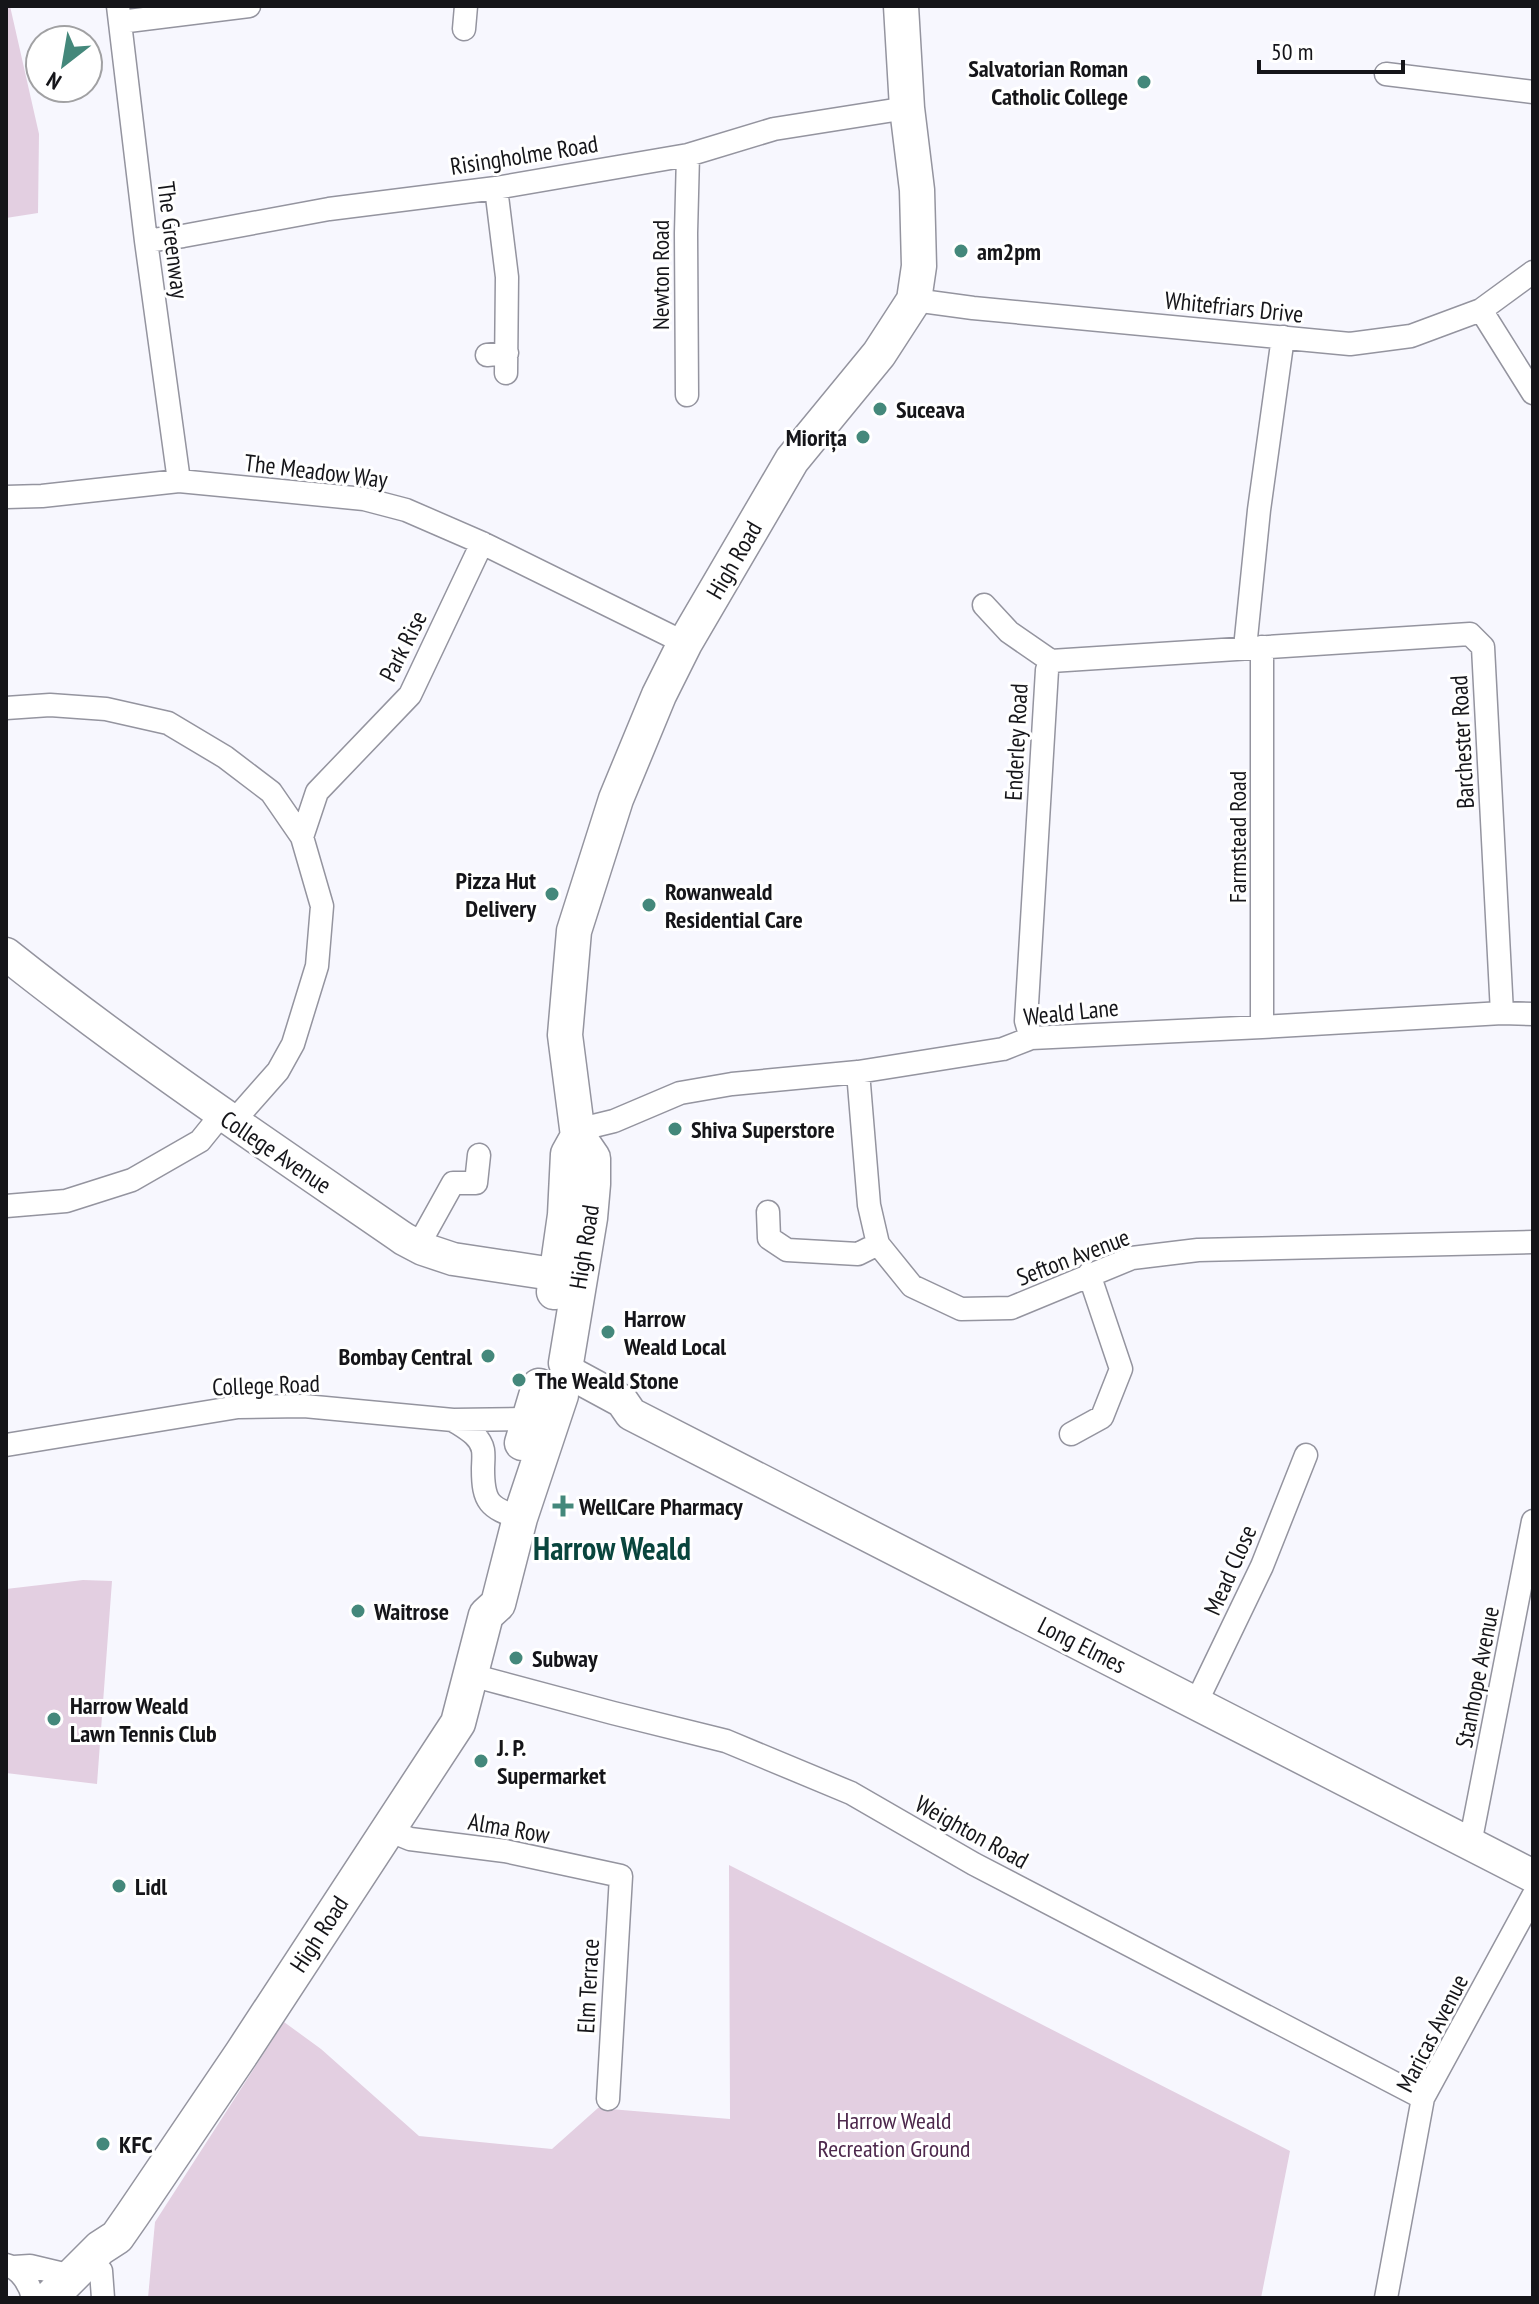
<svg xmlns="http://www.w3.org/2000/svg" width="1539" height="2304" viewBox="0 0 1539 2304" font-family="'PT Sans Narrow',sans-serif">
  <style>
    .green { fill: #e3cfe1 }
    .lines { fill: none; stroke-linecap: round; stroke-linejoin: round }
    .street-casing { stroke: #94949f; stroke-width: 25 }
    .secondary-casing { stroke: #94949f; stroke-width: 35 }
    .primary-casing { stroke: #94949f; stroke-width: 37 }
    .street { stroke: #fff; stroke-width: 22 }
    .secondary { stroke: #fff; stroke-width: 32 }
    .primary { stroke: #fff; stroke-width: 34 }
    .poi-dot { fill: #44887b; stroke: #fff; stroke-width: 3 }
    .labels { text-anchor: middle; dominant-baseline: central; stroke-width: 6; stroke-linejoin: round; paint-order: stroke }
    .poi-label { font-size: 24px; font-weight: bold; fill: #151519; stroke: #fff; text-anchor: start }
    .street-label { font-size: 24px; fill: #151519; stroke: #fff }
    .park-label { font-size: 24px; fill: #4d284c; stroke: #fff }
    .district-label { font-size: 32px; font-weight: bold; fill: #09453d; stroke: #fff }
  </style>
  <rect width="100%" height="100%" fill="#f7f7fe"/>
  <path class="green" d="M6 6H10L39 134 38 213 6 218Z
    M83 1580 112 1581 97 1784 6 1773V1589Z
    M729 1865 1290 2151 1261 2298H148L155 2222 284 2022 321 2049 419 2136 552 2149 598 2108 730 2119Z"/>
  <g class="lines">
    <defs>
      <path id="street" d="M118 6 146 241 179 481
        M120 22 249 6
        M464 29 466 6
        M1386 74 1533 92
        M496 188 507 277 506 373
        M146 241 183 236 329 209 496 188 688 155 774 129 907 108
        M914 300 973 308 1350 344 1411 336 1481 310 1533 272
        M1481 310 1533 393
        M487 355 507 353
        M687 395 686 233 688 155
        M6 497 42 496 179 481 364 499 406 510 482 543 685 643
        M984 605 1009 632 1051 661
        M1245 648 1259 510 1283 337
        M6 708 50 705 106 709 168 723 225 757 271 792 302 837 322 906 317 966 293 1044 278 1071 233 1122
        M302 837 317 792 410 695 482 543
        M1262 1027V647
        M1031 1038 1026 1021 1047 670 1051 661 1470 634 1483 647 1502 1013
        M858 1072 869 1205 878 1244 912 1286 961 1309 1011 1308 1132 1258 1198 1250 1533 1242
        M577 1130 614 1121 680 1093 732 1084 858 1072 1003 1049 1031 1038 1262 1027 1502 1013 1533 1014
        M6 1206 66 1201 132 1180 200 1141 221 1115
        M768 1212 769 1238 787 1250 858 1254 878 1244
        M418 1246 453 1183H476L479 1155
        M453 1420C465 1428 480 1435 483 1450 484 1456 483 1464 483 1469 483 1502 489 1508 520 1518
        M1071 1434 1102 1417 1121 1369 1089 1274
        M6 1445 238 1407 304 1406 453 1420 529 1419
        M471 1675 613 1713 726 1741 851 1793 974 1864 1423 2098
        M1196 1703 1262 1566 1306 1455
        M388 1830 410 1839 505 1851 621 1876 608 2099
        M1470 1844 1533 1521
        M6 2265C20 2268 30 2284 33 2298
        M14 2267 30 2266 72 2276
        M101 2271 103 2298
        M1386 2298 1423 2098 1533 1896"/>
      <path id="secondary" d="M6 954C134 1056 269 1146 404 1239L423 1249 453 1259 579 1278
        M574 1375 622 1401 631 1414 1533 1876"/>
      <path id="primary" d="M554 1292 565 1215 568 1154 578 1136
        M566 1363 590 1218 593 1184V1158L578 1136 565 1035 574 931 616 799 659 695 685 643 792 460 879 354 914 300 919 266 917 190 907 108 901 6
        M522 1443 539 1386
        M50 2298 100 2248 117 2237 133 2214 242 2053 458 1723 486 1615 498 1604 520 1518 561 1395"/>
    </defs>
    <use href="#street" class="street-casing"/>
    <use href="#secondary" class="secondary-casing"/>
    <use href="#primary" class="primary-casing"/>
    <use href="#street" class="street"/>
    <use href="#secondary" class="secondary"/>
    <use href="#primary" class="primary"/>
  </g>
  <g class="poi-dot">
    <circle cx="1144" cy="82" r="8"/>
    <circle cx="961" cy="251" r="8"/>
    <circle cx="880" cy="409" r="8"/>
    <circle cx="863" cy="437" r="8"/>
    <circle cx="552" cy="894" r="8"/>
    <circle cx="649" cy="905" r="8"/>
    <circle cx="675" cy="1129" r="8"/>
    <circle cx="608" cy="1332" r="8"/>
    <circle cx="488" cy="1356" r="8"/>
    <circle cx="519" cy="1380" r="8"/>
    <path d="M559 1494h8v8h8v8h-8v8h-8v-8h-8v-8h8z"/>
    <circle cx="358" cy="1611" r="8"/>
    <circle cx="516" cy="1658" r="8"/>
    <circle cx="54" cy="1719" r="8"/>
    <circle cx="481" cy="1761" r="8"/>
    <circle cx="119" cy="1886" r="8"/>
    <circle cx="103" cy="2144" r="8"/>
  </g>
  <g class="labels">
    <g class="poi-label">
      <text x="1128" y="68" text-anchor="end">Salvatorian Roman<tspan x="1128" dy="28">Catholic College</tspan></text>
      <text x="977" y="251">am2pm</text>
      <text x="896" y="409">Suceava</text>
      <text x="847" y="437" text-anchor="end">Miorița</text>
      <text x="536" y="880" text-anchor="end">Pizza Hut<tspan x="536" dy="28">Delivery</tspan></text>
      <text x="665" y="891">Rowanweald<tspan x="665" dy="28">Residential Care</tspan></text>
      <text x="691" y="1129">Shiva Superstore</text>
      <text x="624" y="1318">Harrow<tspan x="624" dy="28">Weald Local</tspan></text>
      <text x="472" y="1356" text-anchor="end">Bombay Central</text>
      <text x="535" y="1380">The Weald Stone</text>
      <text x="579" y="1506">WellCare Pharmacy</text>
      <text x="374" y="1611">Waitrose</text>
      <text x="532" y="1658">Subway</text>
      <text x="70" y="1705">Harrow Weald<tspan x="70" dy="28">Lawn Tennis Club</tspan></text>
      <text x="497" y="1747">J. P.<tspan x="497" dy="28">Supermarket</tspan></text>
      <text x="135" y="1886">Lidl</text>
      <text x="119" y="2144">KFC</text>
    </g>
    <g class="street-label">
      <text transform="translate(524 155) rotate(-9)">Risingholme Road</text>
      <text transform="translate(173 240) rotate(83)">The Greenway</text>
      <text transform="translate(660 275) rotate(-90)">Newton Road</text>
      <text transform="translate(1234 307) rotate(6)">Whitefriars Drive</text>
      <text transform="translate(316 471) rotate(7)">The Meadow Way</text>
      <text transform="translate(734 560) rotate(-60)">High Road</text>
      <text transform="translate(403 646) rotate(-63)">Park Rise</text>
      <text transform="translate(1016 742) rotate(-87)">Enderley Road</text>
      <text transform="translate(1462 742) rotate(-93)">Barchester Road</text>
      <text transform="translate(1237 837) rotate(-90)">Farmstead Road</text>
      <text transform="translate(1071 1012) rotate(-6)">Weald Lane</text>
      <text transform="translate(276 1152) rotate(34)">College Avenue</text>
      <text transform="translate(584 1247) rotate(-81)">High Road</text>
      <text transform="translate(1073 1257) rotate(-21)">Sefton Avenue</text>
      <text transform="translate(266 1385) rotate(-2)">College Road</text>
      <text transform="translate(1230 1570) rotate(-66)">Mead Close</text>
      <text transform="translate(1082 1645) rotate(27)">Long Elmes</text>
      <text transform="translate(1477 1677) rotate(-79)">Stanhope Avenue</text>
      <text transform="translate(509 1828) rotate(10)">Alma Row</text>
      <text transform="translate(972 1832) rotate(29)">Weighton Road</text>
      <text transform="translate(319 1934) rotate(-57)">High Road</text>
      <text transform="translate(588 1986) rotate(-87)">Elm Terrace</text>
      <text transform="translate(1432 2033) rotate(-63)">Maricas Avenue</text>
    </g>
    <g class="park-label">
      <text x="894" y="2120">Harrow Weald<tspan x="894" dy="28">Recreation Ground</tspan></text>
    </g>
    <g class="district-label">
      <text x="612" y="1548">Harrow Weald</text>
    </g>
  </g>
  <rect width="1539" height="2304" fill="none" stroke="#151519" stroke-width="16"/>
  <g transform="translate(64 64) rotate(211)"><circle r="38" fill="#ffffff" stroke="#a1a1a3" stroke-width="2"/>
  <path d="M0-6L14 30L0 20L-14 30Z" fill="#44887b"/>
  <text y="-12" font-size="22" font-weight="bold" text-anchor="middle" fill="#151519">N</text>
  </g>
  <path d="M1259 60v12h144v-12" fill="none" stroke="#151519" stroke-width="4"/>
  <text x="1271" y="60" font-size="24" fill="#151519" stroke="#ffffff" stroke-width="6" paint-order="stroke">50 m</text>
</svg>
